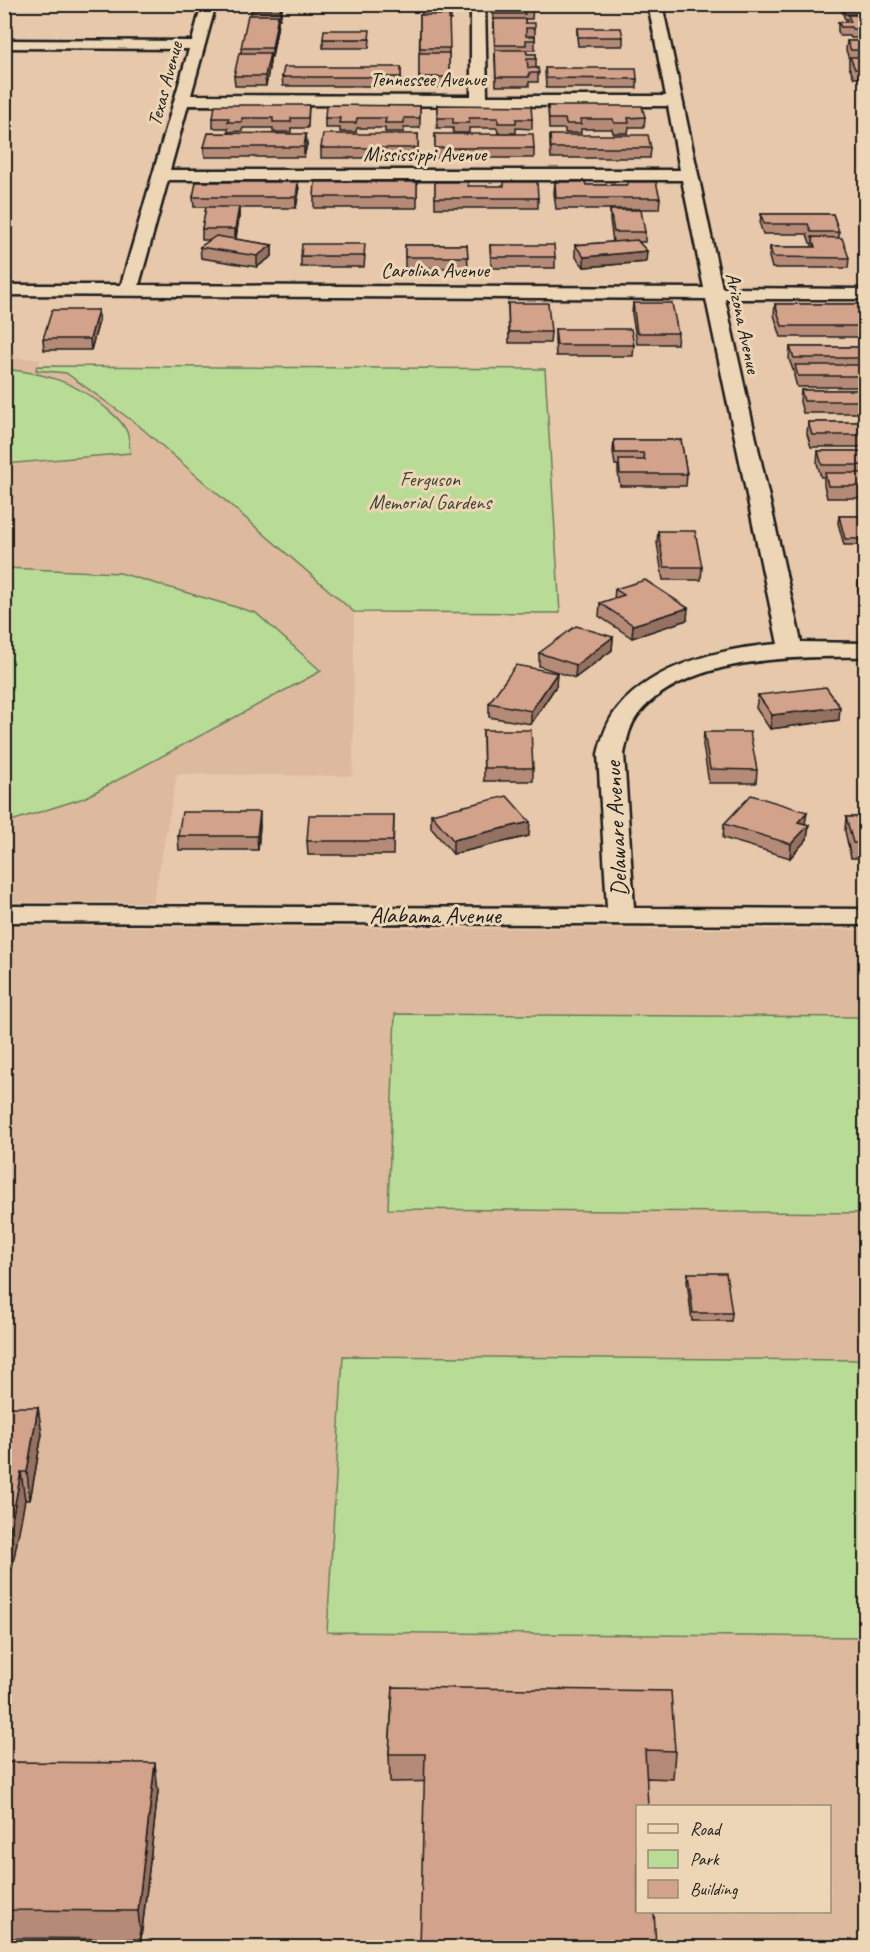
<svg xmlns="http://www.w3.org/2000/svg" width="870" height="1952" viewBox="0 0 870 1952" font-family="Caveat,sans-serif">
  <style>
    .built { fill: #ddba9d; fill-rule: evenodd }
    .green { fill: #b8db96; stroke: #6a7c59; stroke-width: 1.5 }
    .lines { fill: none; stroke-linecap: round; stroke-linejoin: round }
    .street-casing { stroke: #1c1c1c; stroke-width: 5 }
    .street { fill: #ecd6b5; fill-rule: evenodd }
    .wall { fill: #b58b77; stroke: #1c1c1c; stroke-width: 1.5 }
    .shaded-wall { fill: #947161; stroke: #1c1c1c; stroke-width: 1.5 }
    .building { fill: #d3a28a; stroke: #1c1c1c; stroke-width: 1.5 }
    .labels { text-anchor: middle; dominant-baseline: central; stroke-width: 6; stroke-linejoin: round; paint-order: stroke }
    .far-street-label { font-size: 20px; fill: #1c1c1c; stroke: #ecd6b5 }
    .far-park-label { font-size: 20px; fill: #3b4234; stroke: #ecd6b5 }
    .street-label { font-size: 24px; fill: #1c1c1c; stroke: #ecd6b5 }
  </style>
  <rect width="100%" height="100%" fill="#e7c8aa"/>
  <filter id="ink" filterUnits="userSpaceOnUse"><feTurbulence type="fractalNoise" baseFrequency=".0167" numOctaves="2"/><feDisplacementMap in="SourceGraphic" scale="12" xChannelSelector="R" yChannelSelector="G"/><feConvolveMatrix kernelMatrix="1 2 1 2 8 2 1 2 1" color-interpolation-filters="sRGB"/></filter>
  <g filter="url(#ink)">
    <path class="built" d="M5 358 40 359 36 370 66 373 138 425 354 612 353 776 177 774 153 902H5Z
      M4 926 865 930V1947H5ZM638 1806H830V1912H638Z"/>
    <path class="green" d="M37 366 545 369 560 613 354 612 138 425 66 373 36 370Z
      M5 369C44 373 77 382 107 409 114 415 122 421 126 430 130 436 129 445 130 453L5 464Z
      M5 568 120 573 256 613 321 671 84 798 5 823Z
      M395 1014 865 1017V1213L388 1209Z
      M343 1356 865 1360V1637L327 1632Z"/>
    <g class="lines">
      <defs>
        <path id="street" d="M202 4H216L191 95 471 96V4H485L487 96H666L648 4H662L722 288 866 289V299H725L801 642 866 643V657C798 656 683 656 637 716 629 727 627 740 624 754L634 908 866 909V925L4 922V906L607 908 598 754C602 737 607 721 618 708 654 664 724 648 778 644L706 299 4 295V285H121L189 49 4 48V40L192 41ZM188 105 668 106 680 170H170ZM168 180H682L704 288 139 285Z"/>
      </defs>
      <use href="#street" class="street-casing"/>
      <use href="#street" class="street"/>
    </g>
    <path class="wall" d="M252 4H283L280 19H278V24L272 57H270V62L266 86H235L234 76 251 15Z
      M297 4H407V7H298Z
      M422 4H451V20H449V87H419L420 15H422Z
      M493 4H533L532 19H525V23L535 28V50H526L527 54H536V68H538V82H529V86H496Z
      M539 4H624V7L540 8Z
      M839 4H864L866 7V81L864 78H854L849 67V59L846 50 847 41H857L858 38H851L850 36H840L838 31V22H847V19H845Z
      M577 28 623 37V46H578L577 37Z
      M323 39H370L369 48H323Z
      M401 67V86H283L282 77Z
      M545 68 637 79V88H546Z
      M309 105 308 128H291V132H273V128H243L242 131 228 132V128H213V118Z
      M437 105 532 119V129L516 128V133H498L497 128H469V133H453V128H437Z
      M420 106V128H404V132H385V128H357L356 132H340V128H325V118Z
      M548 106 645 117 644 127H629L628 133H613L612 129H581V133H565V129H549Z
      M418 134V158H321V148Z
      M435 134 534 148V158H435Z
      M550 135 651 148 650 158H551L550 145Z
      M307 144 304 157H205L204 147Z
      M298 182 299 192 296 208H239V218L236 239 272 245V256L257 267 201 258 200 247 211 240H202V229L206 207H194L193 197Z
      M417 182V208H314V197Z
      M435 182 468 186 538 198V208H435Z
      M555 182 586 185H627V182L660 198 659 209H556L554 193Z
      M610 210 645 232V242H639L646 262 584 267 575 256V245L613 242 610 220Z
      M761 214H833L839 232V238L849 258 848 268H772L769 257 770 247H812V243H810L807 234H763L760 225Z
      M405 245H467L468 268H405Z
      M490 245 555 257V268H491Z
      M365 255 364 267H301V256Z
      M508 303 551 332 550 343H509Z
      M633 303 678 333 677 344H637L632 314Z
      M775 304H866V337H781L774 315Z
      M98 310 99 321 91 350H44L43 339Z
      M555 329 634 345 633 356H556L555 340Z
      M790 347H866V387H797L794 376V370H793L789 359Z
      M801 390H866V413H803L800 402Z
      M808 422H866V447H811L807 434Z
      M614 440H681L687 474 686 486H620L618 472V465H615L613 452Z
      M818 451H866V498H827L824 485V477H821L817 463Z
      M839 516H866V545H844L838 523Z
      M658 531 702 567 701 580H663L657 543Z
      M866 575V594L858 591 859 578Z
      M615 589 687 620 632 638 599 616 600 603 614 599Z
      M613 637 612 650 575 678 539 666V653Z
      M556 686 531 724 489 717V703Z
      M758 695 839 720 770 729 756 708Z
      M483 730 533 768V781H484Z
      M704 732 757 770 756 783H709L703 745Z
      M431 814 529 836 453 854 431 828Z
      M394 815 393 855H308L307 841Z
      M846 817H866V858H851L845 831Z
      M724 824H806L807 839 790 858 723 838Z
      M260 825 258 850H179L178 836Z
      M688 1273 732 1313 731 1321H692L687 1281Z
      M4 1407 42 1434 30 1500H25Z
      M393 1687 675 1751 673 1779 647 1778 390 1782 389 1754Z
      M4 1762 158 1791 141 1939 4 1938Z"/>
    <path class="shaded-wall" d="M281 4H283L280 19V10Z
      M278 15V24L272 57V48Z
      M270 53V62L266 86 265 76Z
      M306 134 307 144 304 157V147Z
      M298 182 299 192 296 208V197Z
      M239 207V218L235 240V229Z
      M272 245V256L257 267V256Z
      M647 251 646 262 584 267V257Z
      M98 310 99 321 91 350 90 339Z
      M688 608 687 620 632 638 633 625Z
      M613 637 612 650 575 678 576 665Z
      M557 673 556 686 531 724V711Z
      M840 707 839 720 770 729 772 715Z
      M260 812V825L258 850 257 836Z
      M807 812 805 825 798 822Z
      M530 822 529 836 453 854V840Z
      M809 825 807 839 790 858 791 844Z
      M38 1407 42 1434 30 1500 27 1472Z
      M21 1472 25 1500 4 1611V1561Z
      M155 1763 158 1791 141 1939 138 1911Z"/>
    <path class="building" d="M252 4H281L280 10H251Z
      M422 4H451V11H422Z
      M494 4 532 5V10H524L525 14H494Z
      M841 4H864L866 7V14H845Z
      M248 15H278L272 48H241Z
      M420 15H449L450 48H420Z
      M848 15H866V29H852L851 27H841L838 22H851Z
      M494 19H525V23H535V28H526V36H535V40H526V45H495Z
      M577 28H621L623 37H578Z
      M324 30H370L369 39H323Z
      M858 36H866V50H851L847 41H860Z
      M495 50H526L527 54H536V59H527L528 68H538L539 73H529V77H496Z
      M239 53H270L265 76H234Z
      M419 53H449V77H419Z
      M850 57H866V70L865 69H855Z
      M284 67H401V77H282Z
      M545 68H636L637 79 546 78Z
      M215 105H309L308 118H291V122H273V118H242V122H228L229 118H213Z
      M326 105 420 106V118H404V123H385L386 118H357L356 123H339L340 118H325Z
      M437 105 531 106 532 119H516V123H498V118H469V123H453V118H437Z
      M548 106H642L645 117 628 118 629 123H614L613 119H580L581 124H566L565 119H549Z
      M208 133 306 134 304 147H204Z
      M323 134H418V148H321Z
      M435 134H533L534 148H435Z
      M550 135H648L651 148H551Z
      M196 182H298L296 197H193Z
      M315 182H417V197H314Z
      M435 182H468V186H504V182H537L538 198H435Z
      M555 182H585L586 185H628L627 182H656L660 198H556Z
      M206 207H239L235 229H202Z
      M610 210H641L645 232H614Z
      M761 214H833L839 232H811L808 224H764Z
      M216 236 272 245 257 256 200 247Z
      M812 237 842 238 849 258 773 257 770 247H815Z
      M637 240 647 251 584 257 575 245Z
      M302 244H365L364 256H301Z
      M405 245H467L468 257H405Z
      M490 245H554L555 257H491Z
      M508 303H548L551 332H509Z
      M633 303H672L678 333H637Z
      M775 304H866V326H782Z
      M52 310H98L90 339H43Z
      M555 329H631L634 345H557Z
      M790 347H866V358H794Z
      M795 365H866V376H798Z
      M801 390H866V401H804Z
      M808 422H866V435H812Z
      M614 440H681L687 474H620L619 460H645L643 453H615Z
      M818 451H866V465H822Z
      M825 473H866V486H828Z
      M839 516H866V539H845Z
      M658 531H695L702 567H664Z
      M866 575V581L859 578Z
      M645 580 688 608 633 625 600 603 624 595 615 589Z
      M576 626 613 637 576 665 539 653Z
      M516 665 557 673 531 711 489 703Z
      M826 687 840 707 772 715 758 695Z
      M483 730H531L533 768H484Z
      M704 732H750L757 770 710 769Z
      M751 795 807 812 798 822 809 825 791 844 724 824Z
      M507 796 530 822 453 840 431 814Z
      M182 812H260L257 836H178Z
      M309 815H394L393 841H307Z
      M846 817H866V843H853Z
      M688 1273H726L732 1313H693Z
      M4 1407H38L27 1472H21L4 1561Z
      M393 1687 671 1691 675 1751 645 1750 648 1806H638V1911H654L656 1947H420L425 1754H389Z
      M4 1762 155 1763 138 1911 4 1910Z"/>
  </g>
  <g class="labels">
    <g class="far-street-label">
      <text x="428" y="79">Tennessee Avenue</text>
      <text transform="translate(165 84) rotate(-75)">Texas Avenue</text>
      <text x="425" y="154">Mississippi Avenue</text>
      <text x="435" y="270">Carolina Avenue</text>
      <text transform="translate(743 323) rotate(78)">Arizona Avenue</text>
    </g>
    <g class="far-park-label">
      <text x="430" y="479">Ferguson<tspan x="430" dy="23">Memorial Gardens</tspan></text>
    </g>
    <g class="street-label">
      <text transform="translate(616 829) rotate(-93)">Delaware Avenue</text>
      <text x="435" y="915">Alabama Avenue</text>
    </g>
  </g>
  <rect width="870" height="1952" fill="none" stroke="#ecd6b5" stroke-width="24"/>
  <rect x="12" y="12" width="846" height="1928" fill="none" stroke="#1c1c1c" stroke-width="2" filter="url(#ink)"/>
  <rect x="636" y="1805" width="195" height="108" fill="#ecd6b5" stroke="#998c78" stroke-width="1.5"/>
  <rect x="648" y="1824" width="30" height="9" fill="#ecd6b5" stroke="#998c78" stroke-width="1.5"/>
  <text x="690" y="1835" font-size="18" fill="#1c1c1c">Road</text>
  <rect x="648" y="1850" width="30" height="18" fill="#b8db96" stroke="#998c78" stroke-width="1.5"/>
  <text x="690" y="1865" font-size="18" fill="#1c1c1c">Park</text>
  <rect x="648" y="1880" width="30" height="18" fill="#d3a28a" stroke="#998c78" stroke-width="1.5"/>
  <text x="690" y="1895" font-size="18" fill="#1c1c1c">Building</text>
</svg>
